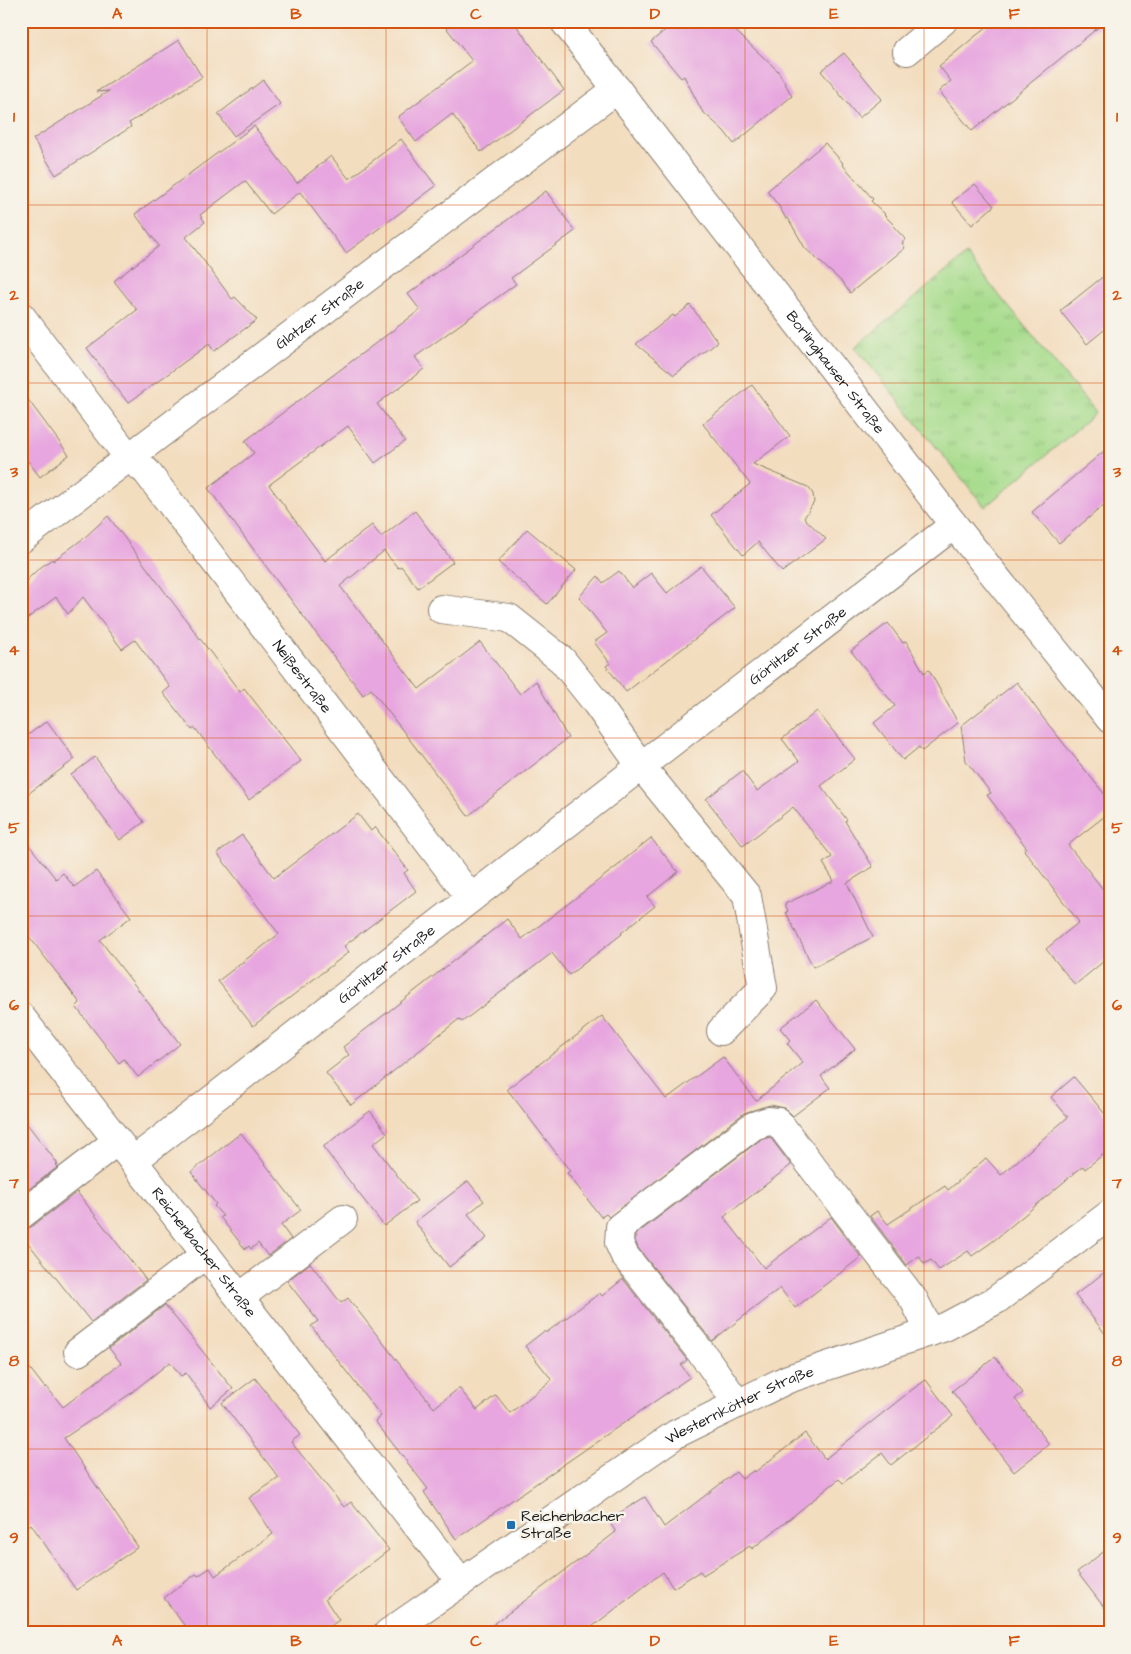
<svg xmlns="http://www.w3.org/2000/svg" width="1131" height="1654" viewBox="0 0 1131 1654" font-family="'Architects Daughter',sans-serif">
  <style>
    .grass { fill: url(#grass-tufts); stroke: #627c54 }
    .building { fill: #e7a6df }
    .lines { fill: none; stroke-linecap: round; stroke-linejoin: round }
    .minor-casing { stroke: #887c6e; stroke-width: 30 }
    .minor { stroke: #fff; stroke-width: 28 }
    .grid { fill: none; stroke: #d4530e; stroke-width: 1; stroke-opacity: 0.55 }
    .poi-dot { fill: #1f6fb2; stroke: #f7f3e8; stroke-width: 2 }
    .labels { text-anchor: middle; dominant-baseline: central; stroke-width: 5; stroke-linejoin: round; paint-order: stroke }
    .street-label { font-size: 15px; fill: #1c1c1c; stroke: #f7f3e8 }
    .poi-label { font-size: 15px; fill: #1c1c1c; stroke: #f7f3e8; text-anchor: start }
    .neatline { fill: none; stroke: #d4530e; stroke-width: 2 }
    .grid-label { font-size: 16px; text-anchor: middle; font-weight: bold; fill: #d4530e }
  </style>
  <defs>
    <pattern id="grass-tufts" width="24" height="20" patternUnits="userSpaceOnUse" patternTransform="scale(1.25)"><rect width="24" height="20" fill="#a7dc8d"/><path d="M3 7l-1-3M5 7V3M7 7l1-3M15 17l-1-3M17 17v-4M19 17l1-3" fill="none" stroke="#8fbc79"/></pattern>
  </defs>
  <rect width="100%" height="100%" fill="#f7f3e8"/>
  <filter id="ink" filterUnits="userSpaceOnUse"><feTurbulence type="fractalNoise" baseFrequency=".02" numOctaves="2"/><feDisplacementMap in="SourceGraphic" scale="10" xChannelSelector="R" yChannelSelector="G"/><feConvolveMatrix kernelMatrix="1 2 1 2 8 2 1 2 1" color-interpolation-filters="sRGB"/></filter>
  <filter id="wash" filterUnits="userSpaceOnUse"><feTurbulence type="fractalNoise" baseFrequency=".0096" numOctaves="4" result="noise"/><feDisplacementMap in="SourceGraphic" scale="20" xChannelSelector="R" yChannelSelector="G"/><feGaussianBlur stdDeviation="1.12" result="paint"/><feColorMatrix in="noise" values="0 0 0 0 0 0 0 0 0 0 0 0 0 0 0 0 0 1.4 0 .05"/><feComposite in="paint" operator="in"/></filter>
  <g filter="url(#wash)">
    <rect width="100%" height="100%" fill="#f3ddbf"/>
    <path class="grass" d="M966 255 1096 413 985 507 855 347Z"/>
    <g id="blocks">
      <path class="building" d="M441 21H513L564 90 481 152 452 114 416 142 398 117 472 61Z
        M676 21H725L778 71 792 96 734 144 724 131 702 111 684 76 681 78 651 42Z
        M994 21H1106L972 131 939 91 951 81 939 66Z
        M179 40 202 77 129 123 131 127 56 175 33 139 109 91 96 92Z
        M844 53 882 99 859 118 821 71Z
        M263 80 280 104 234 136 218 114Z
        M254 126 297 183 331 156 349 179 401 139 436 186 346 253 300 192 271 214 245 181 200 215 205 222 186 237 232 299 235 297 257 320 214 351 209 344 128 403 87 348 137 310 114 281 159 246 135 214Z
        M825 143 843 163 842 164 873 199 871 201 885 214 884 215 894 225 893 226 906 240 902 243 905 248 850 293 843 283 805 248 788 218 786 219 779 206 767 191Z
        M975 184 994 206 972 225 952 202Z
        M546 191 575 231 511 278 516 284 415 357 424 369 377 404 405 441 375 463 348 426 269 485 325 561 372 525 381 537 415 511 453 562 418 588 401 566 398 568 384 551 340 586 419 689 480 642 520 694 536 681 568 738 468 816 371 689 363 695 294 604 208 488 254 453 245 441 420 310 408 294Z
        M1110 271V325L1087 344 1060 311Z
        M690 305 718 342 674 375 636 344 673 315 675 317Z
        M752 385 790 436 753 464 808 487 813 494 814 502 804 518 826 539 782 572 758 542 743 555 711 515 750 484 703 424Z
        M21 390 69 455 40 477 21 452Z
        M1110 446V500L1059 543 1032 512Z
        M108 516 240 692 244 688 301 761 249 800 195 728 192 730 163 693 170 687 135 640 122 649 83 597 68 614 56 597 21 623V586L37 570 52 559 53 561 84 538Z
        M527 529 576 570 547 604 498 562Z
        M701 566 735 608 626 692 606 666 610 663 594 642 607 633 579 597 598 576 603 583 619 571 632 588 651 573 667 593Z
        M888 623 903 643 906 641 924 673 929 670 958 723 922 751 919 747 903 760 874 723 895 706 851 651Z
        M1017 682 1044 719 1110 801V812L1068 845 1110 898V956L1075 985 1046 949 1079 922 1024 850 1026 847 987 795 991 793 966 761 961 726Z
        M817 711 855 759 821 786 847 820 845 821 873 867 847 883 873 937 813 967 786 912 788 911 785 904 834 881 823 863 832 857 793 807 743 846 706 799 742 771 757 791 799 761 782 739Z
        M47 721 75 759 21 799V740Z
        M95 757 144 822 120 840 71 775Z
        M358 814 371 831 375 827 408 870 404 873 416 891 344 946 349 952 253 1026 218 981 279 934 217 853 242 835 274 878Z
        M21 835 56 879 63 873 74 887 96 871 131 917 100 940 180 1044 138 1077 124 1059 119 1063 76 1007 80 1003 21 926Z
        M651 838 678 872 647 897 655 906 621 933 622 934 569 975 552 953 462 1022 459 1019 351 1105 326 1073 349 1055 343 1047 507 919 522 939 620 864V863Z
        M816 1000 855 1049 821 1076 830 1088 793 1116 785 1108 770 1105 744 1113 609 1217 606 1214 601 1217 567 1173 570 1171 507 1089 602 1016 666 1099 723 1057 756 1101 803 1063 787 1043 790 1040 780 1028Z
        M1074 1077 1110 1120V1149L1085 1169 1083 1166 992 1242 972 1256 968 1251 939 1270 931 1260 924 1264 919 1256 907 1265 870 1216 877 1211 888 1224 945 1186 948 1190 986 1158 1001 1175 1068 1117 1051 1097Z
        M370 1111 387 1133 373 1144 417 1201 384 1226 323 1147Z
        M21 1116 58 1164 56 1165 58 1167 21 1195Z
        M241 1133 301 1210 281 1225 291 1239 268 1256 258 1243 251 1249 249 1246 245 1249 220 1217 223 1216 214 1206 216 1204 191 1172Z
        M770 1137 791 1165 724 1217 764 1268 831 1217 861 1257 795 1308 780 1288 712 1341 638 1248 635 1240V1235L760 1140Z
        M468 1181 484 1201 468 1214 487 1238 449 1267 415 1222Z
        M77 1192 146 1280 91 1322 21 1234V1230L31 1227Z
        M310 1263 341 1303 348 1298 434 1408 459 1388 477 1410 496 1395 510 1413 552 1380 525 1346 543 1332H547L600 1293 602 1296 623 1279 687 1360 681 1365 690 1377 456 1539 424 1492 428 1489 375 1421 381 1416 311 1326 318 1321 287 1281Z
        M1110 1268V1340L1075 1295Z
        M165 1305 233 1389 210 1407 186 1373 181 1376 170 1362 127 1396 64 1438 138 1547 76 1590 31 1524 21 1530V1357L45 1388 46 1386 63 1407 121 1363 109 1348Z
        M995 1357 1023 1393 1015 1399 1049 1444 1014 1472 952 1391Z
        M255 1378 300 1435 291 1442 344 1507 351 1502 389 1550 325 1599 339 1620 321 1633H190L164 1598 196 1574 198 1576 210 1568 215 1576 273 1534 249 1498 279 1478 222 1403Z
        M926 1380 953 1416 891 1465 882 1453 843 1483 839 1479 752 1549 750 1546 703 1575 700 1571 673 1588 663 1572 584 1633H482L616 1532 608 1520 645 1497 664 1527 736 1472 742 1479 754 1470 755 1472 805 1433 825 1459 913 1389Z
        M1110 1547V1615L1077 1572Z"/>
    </g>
  </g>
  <g filter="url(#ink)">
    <use href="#blocks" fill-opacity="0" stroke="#887c6e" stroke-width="1"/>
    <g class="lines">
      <defs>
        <g id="minor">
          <path id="s1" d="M564 21 954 525 1110 719"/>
          <path d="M907 51 943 21"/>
          <path id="s2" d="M21 316 129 458 146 471 471 898"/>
          <path id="s3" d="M21 539 617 89"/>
          <path d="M441 609 509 618 562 660 594 700 641 766 747 896 763 988 721 1031"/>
          <path id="s4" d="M21 1017 461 1582"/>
          <path id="s5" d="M133 1161 641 766 954 525"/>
          <path d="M21 1215 117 1141"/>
          <path d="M240 1297 343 1219"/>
          <path d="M78 1352 206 1254"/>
          <path d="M737 1403 707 1360 625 1256 619 1243 620 1227 753 1126 768 1121 778 1122 914 1300 930 1332"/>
          <path id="s6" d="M388 1633 676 1434 788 1379 945 1327 996 1300 1110 1214"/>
        </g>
      </defs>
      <use href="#minor" class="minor-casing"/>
      <use href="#minor" class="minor"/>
    </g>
  </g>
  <path class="grid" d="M207 21V1633M386 21V1633M565 21V1633M745 21V1633M924 21V1633M21 205H1110M21 383H1110M21 560H1110M21 738H1110M21 916H1110M21 1094H1110M21 1271H1110M21 1449H1110"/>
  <rect class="poi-dot" x="506" y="1520" width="10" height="10" rx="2.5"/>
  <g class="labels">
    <g class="street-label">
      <text stroke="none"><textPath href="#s3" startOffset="374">Glatzer Straße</textPath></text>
      <text stroke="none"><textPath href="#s1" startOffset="444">Borlinghauser Straße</textPath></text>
      <text stroke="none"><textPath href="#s5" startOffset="841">Görlitzer Straße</textPath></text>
      <text stroke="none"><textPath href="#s2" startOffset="458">Neißestraße</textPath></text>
      <text stroke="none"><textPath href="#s5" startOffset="321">Görlitzer Straße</textPath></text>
      <text stroke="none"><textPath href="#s4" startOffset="298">Reichenbacher Straße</textPath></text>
      <text stroke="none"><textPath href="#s6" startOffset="420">Westernkötter Straße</textPath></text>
    </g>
    <g class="poi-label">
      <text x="521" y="1516">Reichenbacher<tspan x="521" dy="17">Straße</tspan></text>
    </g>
  </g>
  <rect width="1131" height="1654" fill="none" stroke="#f7f3e8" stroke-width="55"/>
  <rect x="28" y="28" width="1076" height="1598" class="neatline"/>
  <g class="grid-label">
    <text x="117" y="19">A</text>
    <text x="296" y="19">B</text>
    <text x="476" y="19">C</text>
    <text x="655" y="19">D</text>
    <text x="834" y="19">E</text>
    <text x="1014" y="19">F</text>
    <text x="14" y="122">1</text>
    <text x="1117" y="122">1</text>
    <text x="14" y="300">2</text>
    <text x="1117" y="300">2</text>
    <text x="14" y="477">3</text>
    <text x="1117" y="477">3</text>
    <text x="14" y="655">4</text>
    <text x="1117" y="655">4</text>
    <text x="14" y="833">5</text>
    <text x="1117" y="833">5</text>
    <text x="14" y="1010">6</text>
    <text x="1117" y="1010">6</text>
    <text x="14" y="1188">7</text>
    <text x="1117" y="1188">7</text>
    <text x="14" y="1366">8</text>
    <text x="1117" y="1366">8</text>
    <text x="14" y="1543">9</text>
    <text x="1117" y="1543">9</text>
    <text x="117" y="1646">A</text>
    <text x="296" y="1646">B</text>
    <text x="476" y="1646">C</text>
    <text x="655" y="1646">D</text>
    <text x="834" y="1646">E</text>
    <text x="1014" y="1646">F</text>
  </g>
</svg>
